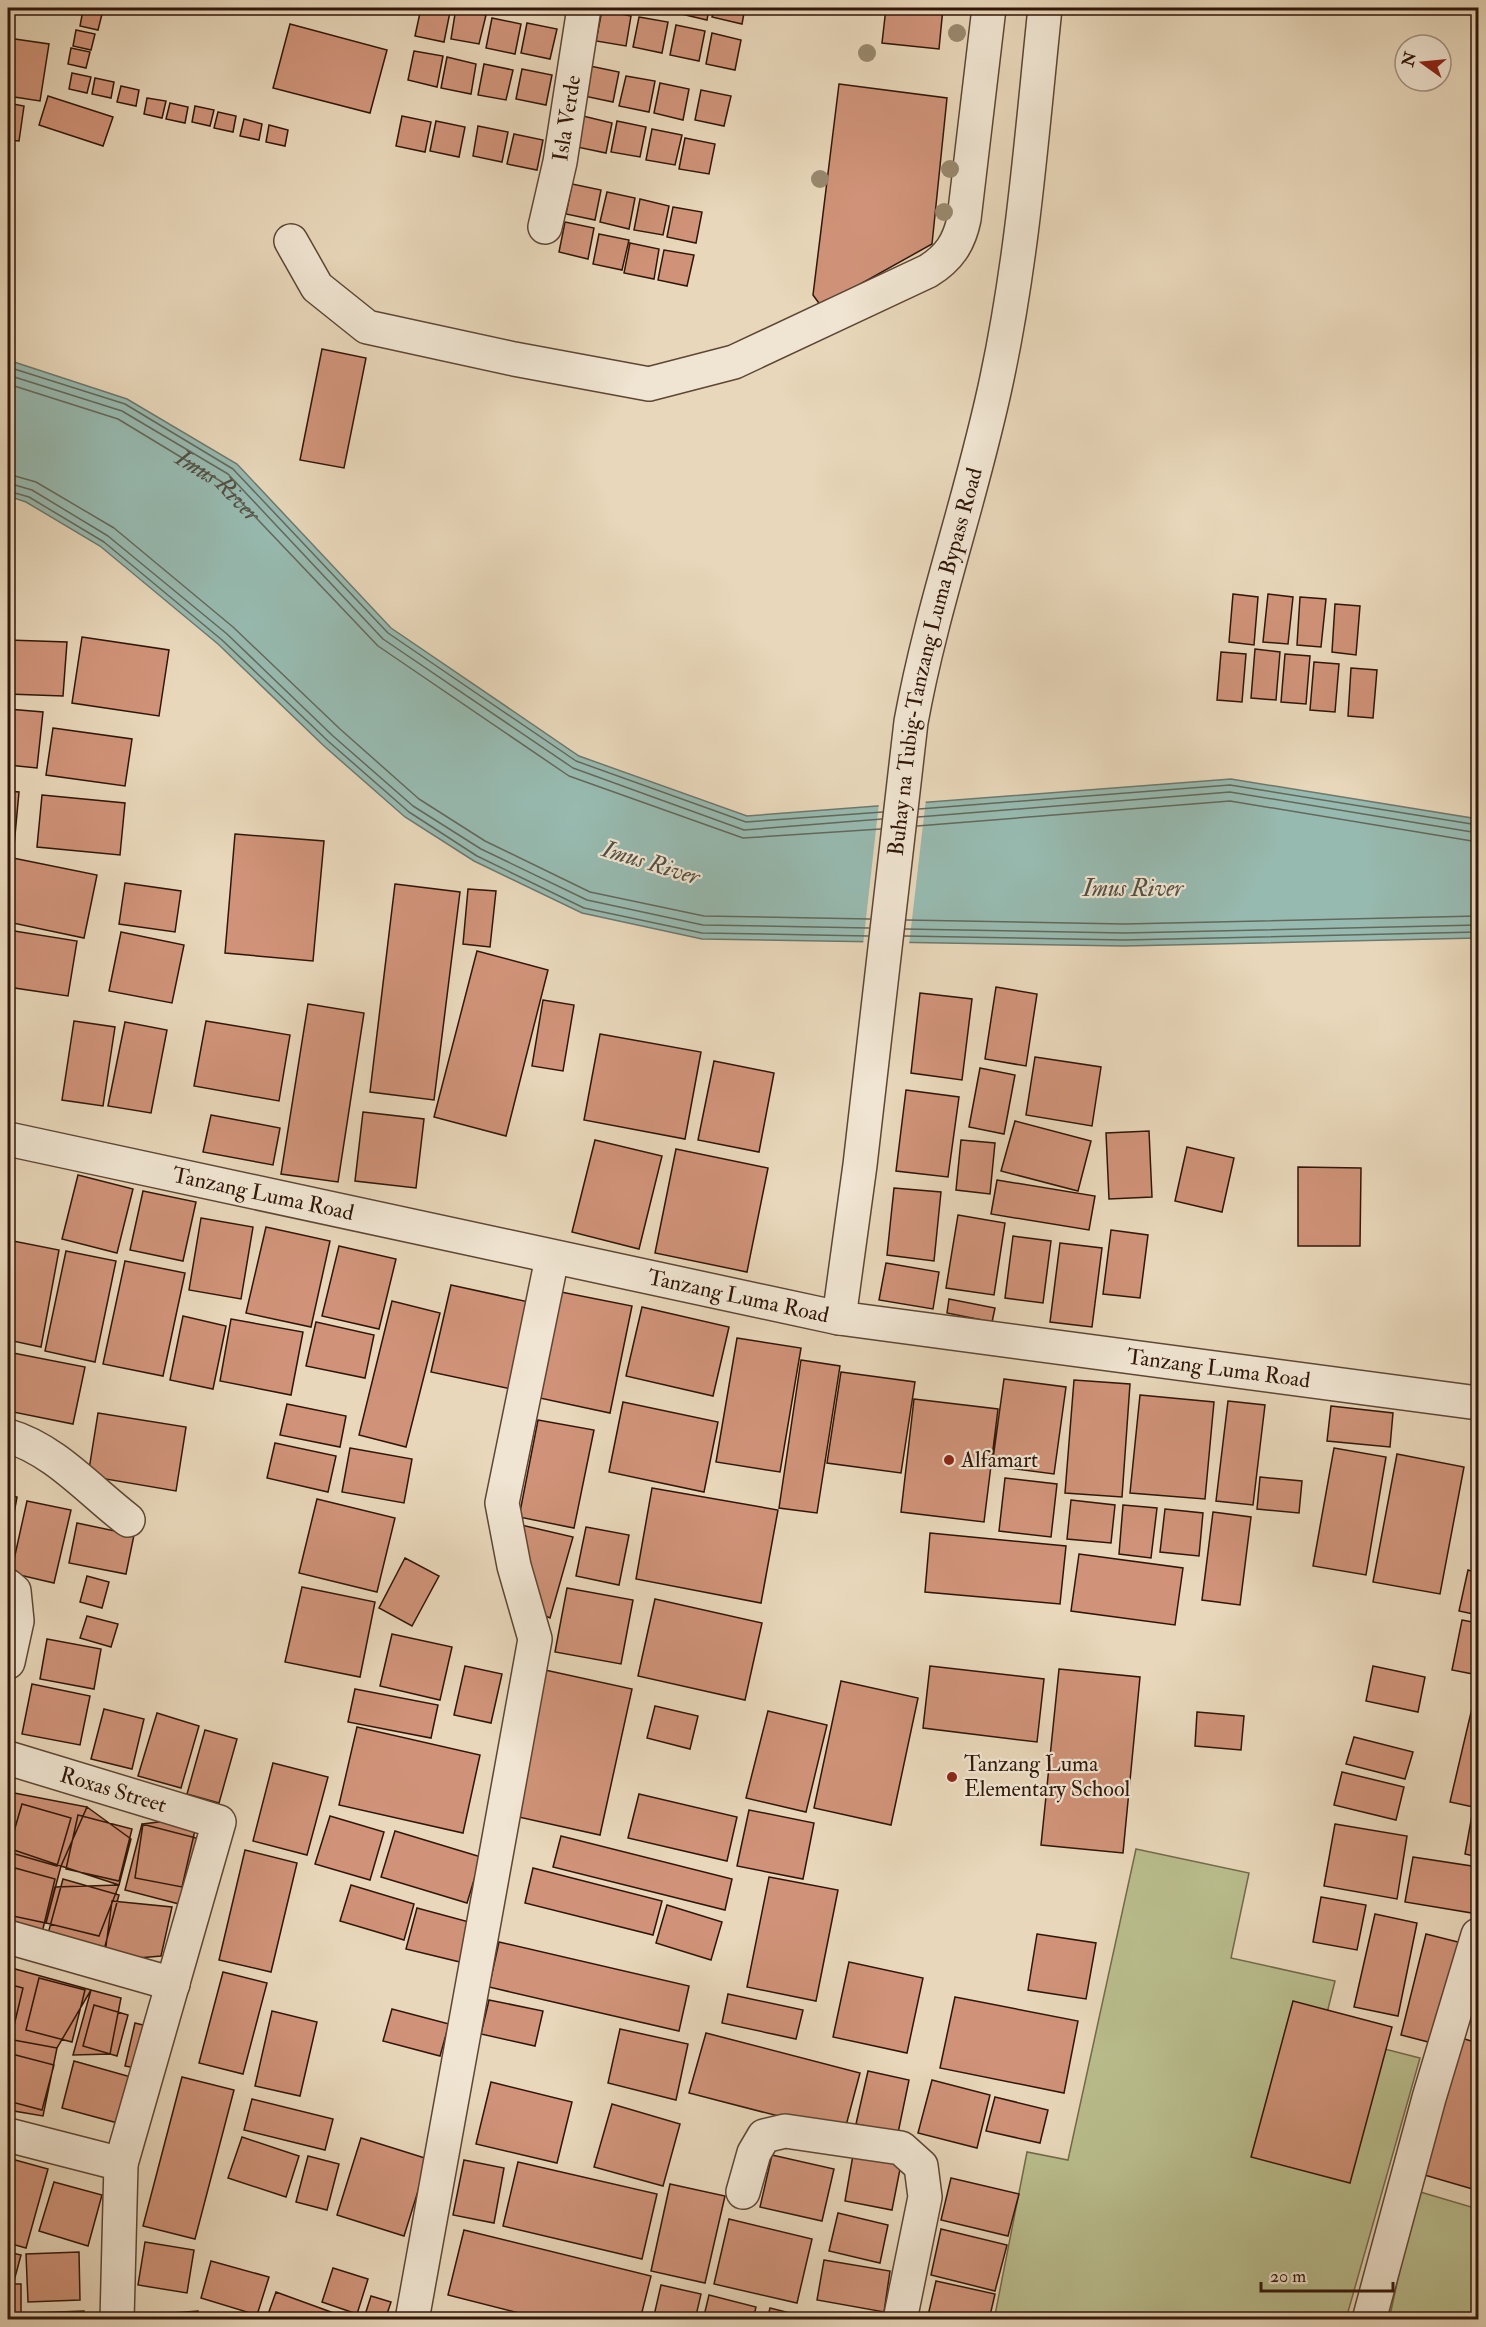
<svg xmlns="http://www.w3.org/2000/svg" width="1486" height="2327" viewBox="0 0 1486 2327" font-family="'IM FELL Double Pica',serif">
  <style>
    .green { fill: #b9bd8d; stroke: #746a4a; stroke-width: 1.5 }
    .water { fill: #97bab0; stroke: #6e786d; stroke-width: 1.5 }
    .pier { fill: #e8d7ba }
    .lines { fill: none; stroke-linecap: round; stroke-linejoin: round }
    .shore { stroke: #64685c; stroke-width: 1.5 }
    .building { fill: #d09379; stroke: #301608; stroke-width: 1.5 }
    .minor-casing { stroke: #5e4634; stroke-width: 36 }
    .minor { stroke: #f0e5d2; stroke-width: 33 }
    .tree { fill: #99886e }
    .poi-dot { fill: #8f2418; stroke: #f0e5d2; stroke-width: 2 }
    .labels { text-anchor: middle; dominant-baseline: central; stroke-width: 4.5; stroke-linejoin: round; paint-order: stroke }
    .street-label { font-size: 22px; fill: #301608; stroke: #f0e5d2 }
    .poi-label { font-size: 22px; fill: #301608; stroke: #f0e5d2; text-anchor: start }
    .water-label { font-size: 24px; font-style: italic; fill: #544f43; stroke: #f0e5d2 }
  </style>
  <rect width="100%" height="100%" fill="#e8d7ba"/>
  <filter id="stains"><feTurbulence type="fractalNoise" baseFrequency=".00333" numOctaves="4"/><feColorMatrix values="0 0 0 0 .2 0 0 0 0 .09 0 0 0 0 .02 0 0 0 .5 -.17"/></filter>
  <radialGradient id="worn" r=".72"><stop offset=".6" stop-color="#630" stop-opacity="0"/><stop offset="1" stop-color="#630" stop-opacity=".3"/></radialGradient>
  <path class="green" d="M1136 1849 1249 1873 1231 1958 1335 1981 1322 2033 1420 2058 1346 2319 994 2320 1027 2152 1068 2160Z
    M1417 2191 1478 2209V2319L1389 2320Z"/>
  <path class="water" d="M8 360 127 399 237 464 391 628 579 756 747 816 1231 779 1478 819V938L1124 946 702 939 582 913 474 861 405 817 324 746 218 644 100 546 26 502 8 496Z"/>
  <path class="pier" d="M926 799 909 945H863L879 803Z"/>
  <g class="lines">
    <g class="shore">
      <path d="M8 367 125 404 233 469 388 633 576 761 746 822 883 812"/>
      <path d="M8 375 122 411 228 474 383 639 573 768 744 830 882 819"/>
      <path id="s1" d="M8 384 118 419 222 482 378 646 569 776 743 838 881 829"/>
      <path d="M8 474 36 482 114 528 233 627 340 729 419 799 485 841 590 892 704 916 870 919"/>
      <path d="M8 483 32 490 108 536 227 634 333 736 413 806 481 849 587 900 703 925 869 928"/>
      <path d="M8 491 29 497 104 542 222 640 328 741 409 812 477 856 584 908 702 933 868 936"/>
      <path d="M919 809 1230 785 1478 825"/>
      <path d="M918 817 1230 792 1478 833"/>
      <path d="M917 826 1230 801 1478 842"/>
      <path d="M906 920 1124 924 1478 916"/>
      <path d="M905 929 1124 933 1478 925"/>
      <path d="M904 936 1124 940 1478 932"/>
    </g>
  </g>
  <path class="building" d="M88 8H107L106 12Z
    M421 8 450 12 444 42 415 36Z
    M456 8 486 15 479 44 451 39Z
    M640 8H670L669 14Z
    M679 8H709L707 20 677 13Z
    M714 8H745L742 24 712 17Z
    M886 8H943L939 49 882 43Z
    M83 10 102 14 98 30 80 26Z
    M602 10 631 16 626 46 596 41Z
    M639 17 668 22 662 53 633 47Z
    M492 18 521 24 515 54 486 48Z
    M527 23 557 29 550 59 521 53Z
    M290 24 387 50 370 113 273 88Z
    M676 25 705 31 699 61 670 55Z
    M76 30 95 34 91 50 73 46Z
    M712 33 741 40 735 70 706 64Z
    M8 38 49 44 40 101 8 96Z
    M71 48 90 52 86 68 68 64Z
    M414 51 443 56 437 87 408 80Z
    M447 57 476 64 471 94 441 88Z
    M484 64 513 70 506 100 478 95Z
    M590 66 619 72 613 102 584 96Z
    M522 69 552 75 546 105 516 99Z
    M72 73 91 77 87 93 69 89Z
    M626 76 655 81 649 112 619 106Z
    M95 78 114 82 111 98 92 94Z
    M660 83 689 89 683 120 654 113Z
    M839 84 947 98 932 244 821 306 813 295Z
    M121 86 139 90 136 106 117 102Z
    M701 90 731 96 724 126 695 120Z
    M48 96 113 117 103 146 39 125Z
    M147 98 166 101 162 118 144 114Z
    M8 103 24 106 19 141 8 140Z
    M170 103 188 107 185 123 166 119Z
    M195 106 214 110 210 126 192 122Z
    M218 112 236 116 233 132 214 128Z
    M402 116 431 122 425 152 396 146Z
    M583 116 612 123 606 153 577 147Z
    M244 119 262 124 259 140 240 136Z
    M436 121 465 127 459 157 430 151Z
    M617 121 646 127 640 157 611 152Z
    M269 125 288 130 285 146 266 142Z
    M478 126 508 132 502 162 473 156Z
    M652 129 682 135 675 165 646 160Z
    M514 134 543 140 537 170 507 164Z
    M685 138 715 144 709 174 679 169Z
    M572 184 601 190 595 220 566 214Z
    M8 189 13 190 8 233Z
    M607 192 635 198 629 229 600 222Z
    M640 199 669 206 663 235 634 230Z
    M673 207 702 212 696 243 667 237Z
    M565 222 594 228 588 259 559 252Z
    M599 234 629 240 622 270 593 264Z
    M630 243 659 249 654 279 624 273Z
    M664 250 694 255 687 286 658 280Z
    M322 349 366 358 344 468 300 460Z
    M1233 594 1258 597 1254 645 1229 642Z
    M1268 594 1293 597 1288 644 1263 642Z
    M1300 597 1326 599 1321 647 1297 645Z
    M1335 604 1360 606 1356 655 1332 652Z
    M82 637 169 650 159 716 72 703Z
    M8 640 67 642 63 696 8 694Z
    M1255 649 1280 652 1276 700 1251 698Z
    M1221 652 1246 654 1242 702 1217 700Z
    M1285 654 1310 656 1306 704 1281 702Z
    M1314 662 1339 664 1335 712 1310 710Z
    M1351 668 1377 670 1373 718 1348 716Z
    M8 709 43 712 37 768 8 765Z
    M53 728 132 739 125 786 46 775Z
    M8 791 19 792 14 846 8 845Z
    M42 795 125 803 120 855 37 847Z
    M235 834 324 841 313 961 225 953Z
    M8 857 97 875 84 938 8 922Z
    M125 883 181 891 175 932 119 924Z
    M395 884 460 892 434 1100 370 1092Z
    M468 889 496 891 490 947 463 944Z
    M8 930 77 941 68 996 8 987Z
    M121 932 184 945 172 1003 109 991Z
    M477 951 548 970 506 1136 434 1117Z
    M996 987 1037 994 1026 1066 985 1059Z
    M920 993 972 999 962 1080 911 1073Z
    M543 1000 574 1005 563 1071 532 1066Z
    M308 1004 364 1013 338 1182 281 1174Z
    M74 1021 115 1027 103 1106 62 1100Z
    M206 1021 290 1035 279 1101 194 1086Z
    M125 1022 167 1030 151 1113 108 1106Z
    M600 1034 701 1052 685 1139 584 1120Z
    M1035 1057 1101 1067 1092 1126 1026 1115Z
    M714 1061 774 1073 759 1152 698 1140Z
    M980 1068 1015 1075 1004 1134 969 1127Z
    M906 1090 959 1097 948 1177 896 1171Z
    M363 1112 424 1119 416 1188 355 1181Z
    M211 1115 280 1128 273 1165 203 1152Z
    M1015 1121 1091 1141 1078 1191 1001 1171Z
    M1149 1131 1152 1197 1109 1199 1106 1133Z
    M595 1140 662 1156 639 1249 572 1232Z
    M961 1140 995 1143 990 1194 956 1190Z
    M1187 1147 1234 1158 1222 1212 1175 1201Z
    M676 1149 768 1168 747 1272 655 1253Z
    M1298 1167 1361 1168 1360 1246H1298Z
    M78 1175 133 1189 117 1253 62 1239Z
    M997 1180 1095 1196 1089 1230 991 1214Z
    M894 1188 941 1192 934 1261 887 1255Z
    M143 1191 196 1202 183 1261 130 1250Z
    M958 1215 1005 1223 994 1295 946 1288Z
    M201 1218 253 1227 241 1299 189 1290Z
    M266 1227 330 1241 311 1327 246 1313Z
    M1111 1230 1148 1235 1140 1298 1103 1294Z
    M1013 1236 1051 1241 1043 1303 1005 1298Z
    M8 1240 59 1250 41 1347 8 1340Z
    M1060 1243 1102 1248 1092 1327 1050 1322Z
    M339 1246 396 1259 379 1329 322 1316Z
    M66 1251 116 1261 95 1362 45 1351Z
    M125 1261 185 1273 163 1376 103 1364Z
    M886 1263 939 1272 933 1309 879 1300Z
    M451 1285 529 1302 511 1389 431 1372Z
    M556 1291 632 1306 610 1413 535 1397Z
    M949 1299 995 1308 992 1322 947 1313Z
    M392 1301 440 1313 406 1447 359 1435Z
    M642 1307 729 1327 713 1396 626 1376Z
    M183 1316 226 1326 213 1389 170 1380Z
    M231 1319 303 1332 291 1395 220 1381Z
    M316 1322 374 1335 365 1378 306 1366Z
    M737 1338 801 1348 780 1472 716 1462Z
    M8 1352 85 1367 73 1424 8 1411Z
    M801 1360 840 1366 817 1513 779 1508Z
    M841 1372 915 1382 901 1473 827 1463Z
    M1004 1379 1066 1387 1054 1474 992 1466Z
    M1074 1380 1130 1384 1122 1497 1065 1493Z
    M1140 1395 1214 1402 1205 1499 1130 1493Z
    M914 1399 998 1409 984 1522 901 1512Z
    M1228 1401 1265 1405 1253 1505 1216 1501Z
    M623 1402 718 1422 704 1492 609 1472Z
    M287 1404 346 1416 340 1447 280 1435Z
    M1331 1406 1393 1413 1390 1447 1327 1441Z
    M98 1413 186 1427 176 1491 88 1476Z
    M538 1420 594 1430 574 1528 519 1517Z
    M275 1443 336 1456 328 1492 267 1478Z
    M350 1448 412 1459 404 1503 342 1492Z
    M1334 1448 1386 1457 1366 1575 1313 1566Z
    M1397 1454 1464 1467 1440 1594 1373 1582Z
    M1260 1477 1302 1481 1299 1513 1257 1509Z
    M1005 1478 1057 1484 1051 1537 999 1531Z
    M652 1488 778 1510 761 1603 636 1579Z
    M8 1495 17 1497 8 1546Z
    M317 1499 395 1518 377 1592 299 1573Z
    M1071 1500 1115 1505 1111 1543 1067 1539Z
    M27 1501 71 1510 54 1583 11 1573Z
    M1123 1505 1157 1508 1151 1558 1119 1554Z
    M1165 1509 1203 1513 1199 1556 1160 1552Z
    M1213 1512 1251 1517 1240 1605 1202 1600Z
    M77 1523 134 1535 126 1574 69 1563Z
    M517 1524 573 1537 550 1618 533 1610Z
    M586 1527 629 1535 619 1585 576 1576Z
    M930 1533 1066 1546 1060 1604 925 1592Z
    M1478 1538V1563L1473 1562Z
    M1079 1554 1183 1568 1175 1625 1071 1611Z
    M405 1558 439 1576 412 1626 379 1608Z
    M1468 1570 1478 1573V1615L1459 1611Z
    M87 1576 109 1582 102 1608 80 1602Z
    M302 1587 375 1602 360 1677 285 1662Z
    M567 1588 633 1600 621 1664 555 1652Z
    M655 1599 762 1623 745 1700 638 1676Z
    M87 1616 118 1624 111 1647 80 1638Z
    M1462 1620 1478 1623V1675L1452 1670Z
    M392 1634 452 1647 440 1700 380 1686Z
    M47 1639 101 1649 94 1689 40 1679Z
    M465 1666 502 1674 491 1723 454 1715Z
    M930 1666 1044 1679 1037 1742 923 1728Z
    M1373 1666 1425 1677 1418 1712 1366 1701Z
    M1059 1669 1140 1677 1123 1853 1041 1845Z
    M545 1670 632 1689 600 1835 514 1816Z
    M841 1681 918 1698 891 1825 814 1808Z
    M32 1684 90 1696 80 1745 22 1734Z
    M355 1689 438 1705 431 1738 348 1722Z
    M655 1706 698 1716 690 1749 647 1738Z
    M1472 1708 1478 1709V1808L1450 1802Z
    M104 1709 144 1719 132 1769 91 1759Z
    M768 1711 827 1725 806 1812 746 1798Z
    M1197 1712 1244 1716 1241 1750 1195 1746Z
    M157 1713 199 1726 181 1788 138 1776Z
    M357 1727 480 1755 463 1833 339 1805Z
    M205 1730 237 1739 219 1803 187 1794Z
    M1354 1737 1413 1752 1405 1779 1346 1764Z
    M273 1763 328 1777 307 1855 253 1841Z
    M1342 1772 1404 1787 1396 1820 1334 1805Z
    M9 1792 87 1807 61 1866 8 1848Z
    M639 1794 737 1817 727 1861 628 1838Z
    M22 1804 71 1818 57 1866 8 1852Z
    M87 1807 131 1839 119 1885 61 1866Z
    M749 1810 814 1823 803 1879 737 1866Z
    M78 1815 132 1829 119 1881 66 1869Z
    M1472 1815 1478 1816V1857L1465 1854Z
    M330 1816 384 1832 370 1880 315 1864Z
    M198 1817 182 1887 135 1878 143 1824Z
    M142 1824 200 1839 183 1905 125 1890Z
    M1335 1824 1407 1836 1397 1899 1324 1886Z
    M395 1831 481 1857 467 1903 381 1877Z
    M561 1836 732 1879 725 1910 553 1867Z
    M8 1848 61 1866 46 1923 8 1915Z
    M245 1850 297 1863 271 1972 219 1960Z
    M1413 1857 1478 1867V1914L1405 1902Z
    M15 1868 55 1879 40 1941 8 1932V1896Z
    M533 1868 662 1901 653 1935 525 1903Z
    M769 1877 838 1890 816 2001 747 1987Z
    M63 1879 119 1895 102 1957 46 1941Z
    M119 1885 99 1936 46 1923 55 1887Z
    M351 1885 414 1904 404 1940 340 1921Z
    M1321 1897 1366 1905 1357 1950 1313 1942Z
    M112 1901 172 1907 161 1956 104 1961Z
    M667 1905 722 1922 711 1960 656 1943Z
    M417 1908 469 1922 460 1962 406 1949Z
    M1375 1914 1417 1923 1398 2016 1354 2007Z
    M1037 1934 1096 1943 1086 1999 1028 1990Z
    M1426 1934 1466 1944 1440 2045 1401 2035Z
    M499 1942 689 1986 679 2031 489 1987Z
    M849 1962 923 1978 907 2053 833 2037Z
    M8 1967 91 1990 57 2048 8 2039Z
    M223 1972 267 1983 243 2074 199 2063Z
    M39 1978 85 1990 72 2042 26 2030Z
    M8 1984 23 1988 12 2034 8 2033Z
    M91 1990 121 1998 110 2054 73 2055Z
    M728 1994 803 2010 796 2039 722 2023Z
    M955 1997 1078 2021 1064 2093 940 2068Z
    M1478 1997V2025L1472 2023Z
    M489 2000 543 2011 535 2046 481 2034Z
    M1293 2001 1392 2027 1350 2183 1251 2157Z
    M94 2005 128 2015 117 2056 83 2046Z
    M392 2009 449 2024 440 2056 383 2041Z
    M272 2011 317 2022 300 2096 255 2086Z
    M135 2023 155 2028 145 2070 125 2066Z
    M620 2029 688 2044 676 2100 608 2083Z
    M706 2033 860 2073 844 2133 689 2093Z
    M1458 2037 1478 2043V2181L1476 2190 1421 2174Z
    M8 2039 57 2048 43 2116 8 2110Z
    M8 2053 54 2065 42 2110 8 2101Z
    M74 2061 138 2079 125 2125 62 2108Z
    M868 2071 909 2080 898 2133 856 2124Z
    M182 2077 234 2090 195 2239 143 2226Z
    M932 2080 990 2095 977 2148 918 2133Z
    M491 2082 572 2102 557 2163 476 2144Z
    M995 2097 1048 2110 1040 2143 986 2131Z
    M252 2099 333 2119 325 2150 244 2130Z
    M612 2104 680 2124 663 2186 594 2167Z
    M242 2137 299 2156 286 2197 228 2178Z
    M361 2138 428 2159 404 2236 337 2215Z
    M772 2155 834 2169 822 2221 760 2207Z
    M853 2155 901 2164 892 2210 845 2201Z
    M308 2156 339 2164 327 2210 296 2202Z
    M8 2158 48 2169 26 2248 8 2243Z
    M464 2160 504 2168 494 2223 453 2215Z
    M518 2162 657 2194 642 2259 503 2226Z
    M951 2178 1019 2194 1008 2236 941 2220Z
    M54 2182 102 2195 88 2246 39 2231Z
    M670 2184 725 2196 705 2283 651 2271Z
    M838 2213 888 2225 880 2263 829 2251Z
    M729 2219 812 2239 797 2303 714 2284Z
    M941 2229 1007 2245 995 2291 931 2275Z
    M464 2230 651 2276 640 2320H547L448 2295Z
    M145 2242 194 2250 187 2293 138 2285Z
    M8 2252 21 2255 14 2281 8 2279Z
    M79 2252 80 2300 28 2302 26 2254Z
    M824 2260 890 2271 884 2312 817 2300Z
    M211 2261 269 2277 257 2315 201 2298Z
    M333 2268 368 2279 357 2314 322 2302Z
    M936 2281 995 2294 989 2320H927Z
    M8 2284H21V2317H8Z
    M661 2285 701 2294 695 2320H653Z
    M276 2292 353 2320H266Z
    M709 2295 756 2307 753 2320H703Z
    M371 2296 391 2302 385 2320 364 2318Z
    M770 2308 810 2318 809 2320H767Z
    M84 2311 85 2320H30V2313Z
    M198 2311V2320H133V2316Z
    M817 2313 850 2320H815Z"/>
  <g class="lines">
    <defs>
      <g id="minor">
        <path id="s2" d="M545 227 560 162 584 8"/>
        <path d="M291 241 317 287 367 327 514 359 649 384 734 362 928 271C949 258 959 243 964 219L989 8"/>
        <path id="s3" d="M8 1139 839 1318 1478 1403"/>
        <path id="s4" d="M839 1318 860 1165 911 722C932 606 973 494 997 378 1023 256 1032 131 1045 8"/>
        <path d="M8 1436C54 1449 90 1491 128 1520"/>
        <path d="M8 1586 14 1591 17 1621 8 1662"/>
        <path id="s5" d="M8 1758 219 1822 121 2164 117 2320"/>
        <path d="M8 1937 173 1984"/>
        <path d="M8 2135 121 2164"/>
        <path d="M743 2192 754 2153 764 2136 785 2131 901 2148 921 2166 925 2197 900 2320"/>
        <path d="M412 2320 535 1639 514 1566 502 1503 552 1258"/>
        <path d="M1369 2320 1429 2098 1478 1935"/>
      </g>
    </defs>
    <use href="#minor" class="minor-casing"/>
    <use href="#minor" class="minor"/>
  </g>
  <g class="tree">
    <circle cx="957" cy="33" r="9"/>
    <circle cx="867" cy="53" r="9"/>
    <circle cx="950" cy="169" r="9"/>
    <circle cx="820" cy="179" r="9"/>
    <circle cx="944" cy="212" r="9"/>
  </g>
  <g class="poi-dot">
    <circle cx="949" cy="1460" r="6"/>
    <circle cx="952" cy="1777" r="6"/>
  </g>
  <g class="labels">
    <g class="street-label">
      <text stroke="none"><textPath href="#s2" startOffset="111">Isla Verde</textPath></text>
      <text stroke="none"><textPath href="#s4" startOffset="664">Buhay na Tubig-Tanzang Luma Bypass Road</textPath></text>
      <text stroke="none"><textPath href="#s3" startOffset="261">Tanzang Luma Road</textPath></text>
      <text stroke="none"><textPath href="#s3" startOffset="747">Tanzang Luma Road</textPath></text>
      <text stroke="none"><textPath href="#s3" startOffset="1233">Tanzang Luma Road</textPath></text>
      <text stroke="none"><textPath href="#s5" startOffset="110">Roxas Street</textPath></text>
    </g>
    <g class="poi-label">
      <text x="961" y="1460">Alfamart</text>
      <text x="964" y="1764">Tanzang Luma<tspan x="964" dy="25">Elementary School</tspan></text>
    </g>
    <g class="water-label">
      <text stroke="none"><textPath href="#s1" startOffset="236">Imus River</textPath></text>
      <text transform="translate(651 863) rotate(17)">Imus River</text>
      <text x="1133" y="888">Imus River</text>
    </g>
  </g>
  <rect width="1486" height="2327" fill="none" stroke="#e8d7ba" stroke-width="30"/>
  <rect x="9" y="9" width="1468" height="2309" fill="none" stroke="#301608" stroke-width="3"/>
  <rect x="15" y="15" width="1456" height="2297" fill="none" stroke="#301608" stroke-width="1.5"/>
  <g transform="translate(1423 63) rotate(285)"><circle r="28" fill="#f0e5d2" stroke="#a39281" stroke-width="1.5"/>
  <path d="M0-4.5L10 22L0 15L-10 22Z" fill="#8f2418"/>
  <text y="-9" font-size="16" font-weight="bold" text-anchor="middle" fill="#301608">N</text>
  </g>
  <path d="M1261 2282v9h132v-9" fill="none" stroke="#301608" stroke-width="3"/>
  <text x="1270" y="2282" font-size="18" fill="#301608" stroke="#f0e5d2" stroke-width="4.5" paint-order="stroke">20 m</text>
  <rect width="100%" height="100%" filter="url(#stains)"/>
  <rect width="100%" height="100%" fill="url(#worn)"/>
</svg>
